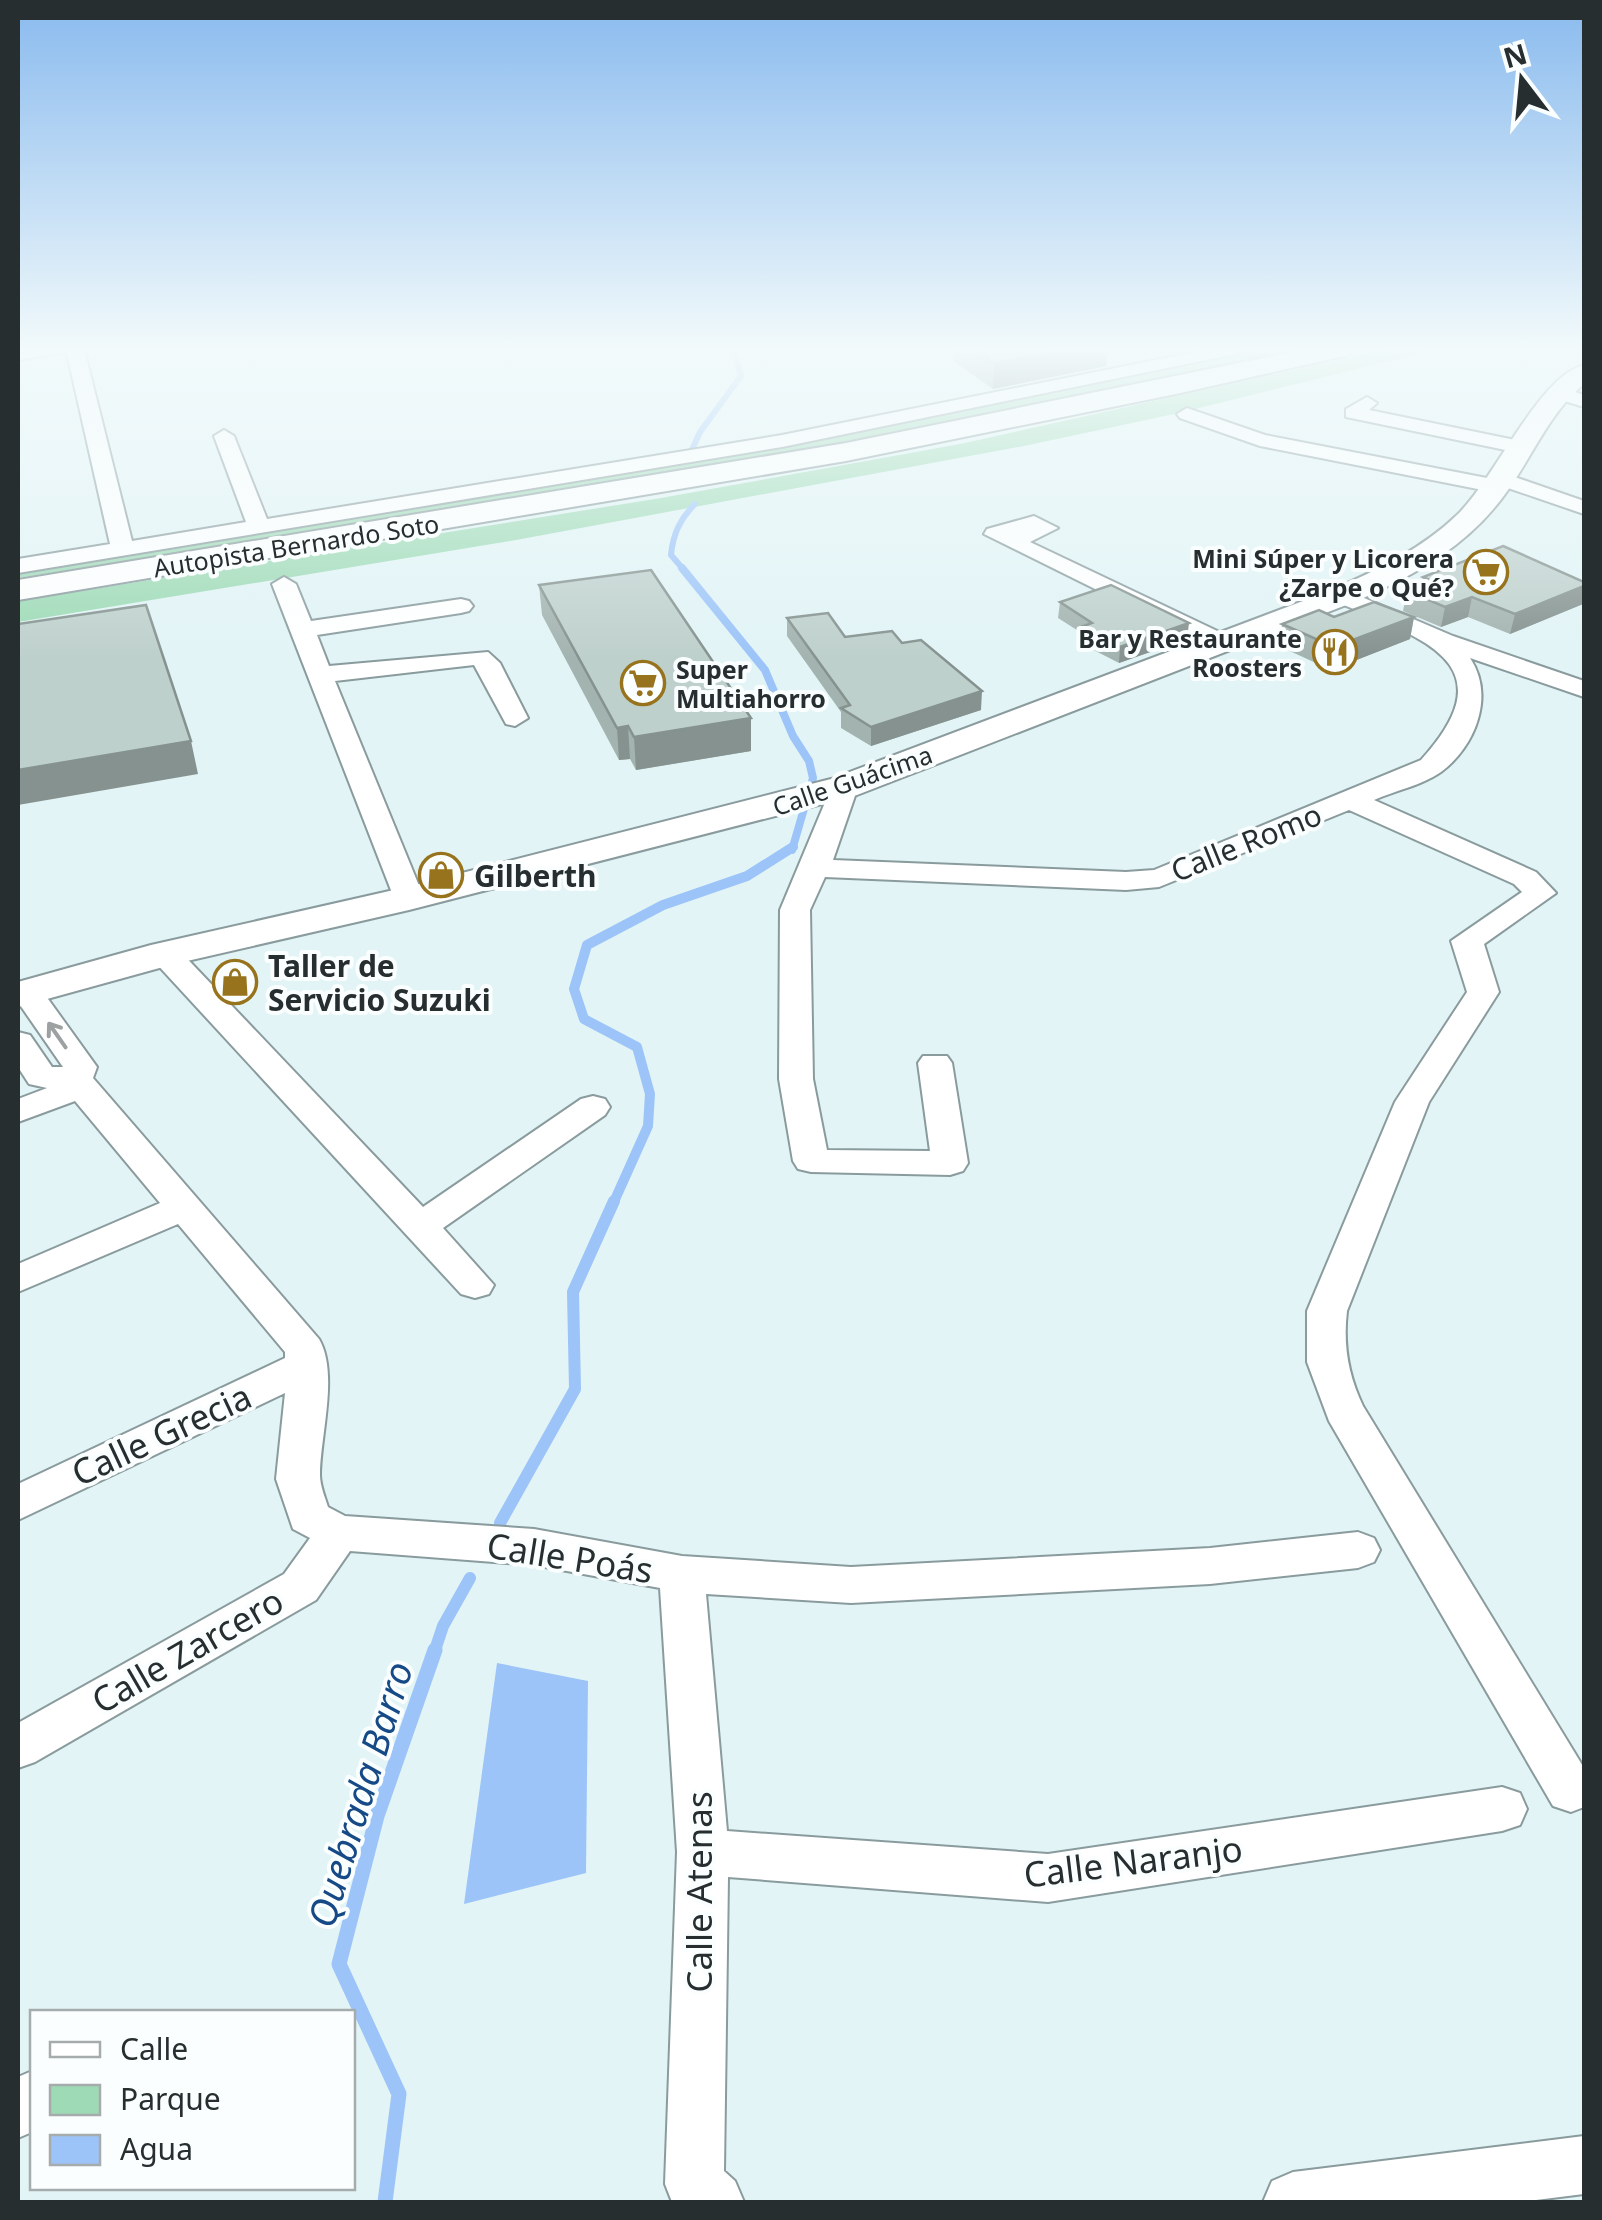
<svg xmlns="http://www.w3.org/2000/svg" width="1602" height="2220" viewBox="0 0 1602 2220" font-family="'Noto Sans',sans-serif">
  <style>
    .green { fill: #9ddab5 }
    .water { fill: #9cc4f8 }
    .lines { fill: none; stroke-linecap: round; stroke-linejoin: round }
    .stream-far4 { stroke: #9cc4f8; stroke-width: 6 }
    .stream-far3 { stroke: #9cc4f8; stroke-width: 8 }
    .stream-far2 { stroke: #9cc4f8; stroke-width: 10 }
    .stream-far1 { stroke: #9cc4f8; stroke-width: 12 }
    .stream { stroke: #9cc4f8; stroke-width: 15 }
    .minor-casing { stroke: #8a9b9e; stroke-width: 4 }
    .major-casing { stroke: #8a9b9e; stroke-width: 4 }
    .highway-casing { stroke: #8a9b9e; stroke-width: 4 }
    .minor { fill: #fff; fill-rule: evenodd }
    .major { fill: #fff; fill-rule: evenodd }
    .highway { fill: #fff; fill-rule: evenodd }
    .wall { fill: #a3b3af }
    .shaded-wall { fill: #85928f }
    .building { fill: #bed0cc; stroke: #85928f; stroke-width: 2.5 }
    .oneway { stroke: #9ea1a1 }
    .labels { text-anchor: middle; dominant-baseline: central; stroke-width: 8; stroke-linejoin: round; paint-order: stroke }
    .far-street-label { font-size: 25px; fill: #272e2f; stroke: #fafefe }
    .far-poi-label { font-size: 25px; font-weight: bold; fill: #272e2f; stroke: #fafefe; text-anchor: end }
    .street-label { font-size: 30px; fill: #272e2f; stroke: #fafefe }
    .poi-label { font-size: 30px; font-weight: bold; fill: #272e2f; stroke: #fafefe; text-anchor: start }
    .near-street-label { font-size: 35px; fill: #272e2f; stroke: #fafefe }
    .near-water-label { font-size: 38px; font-style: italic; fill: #164a87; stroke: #fafefe }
  </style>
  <rect width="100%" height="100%" fill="#e2f4f6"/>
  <path class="green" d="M1254 349H1305C879 445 448 510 18 578V569L23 568 958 410Z
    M1388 349H1437L1179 413 1024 446 516 540 18 622V601L661 498 960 444Z"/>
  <path class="water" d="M497 1663 588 1681 586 1873 464 1904Z"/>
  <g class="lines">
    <path class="stream-far4" d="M690 454 700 432 741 376 733 349
      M684 570 671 555C673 534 680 519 695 504"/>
    <path class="stream-far3" d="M682 568 765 670 793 736 809 761 813 778 792 850"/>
    <path class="stream-far2" d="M613 1204 648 1126 650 1094 637 1047 584 1019 574 989 587 945 663 905 747 876 793 847"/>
    <path class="stream-far1" d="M500 1523 575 1389 573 1292 614 1201
      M434 1653 443 1626 470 1578"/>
    <path class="stream" d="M385 2202 399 2094 339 1964 377 1816 435 1650"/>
    <defs>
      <path id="minor" d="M63 349 60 353 18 360V350Z
        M66 349H84L132 541 246 522 214 436 224 430 234 436 267 519 782 435 1210 349H1244L1235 354 782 447 18 573V559L110 544Z
        M1559 387 1584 395V407L1552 397 1549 393Z
        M1367 397 1377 403 1369 410 1520 441 1530 447 1520 453 1346 417V409Z
        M1187 408 1265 435 1492 479 1495 475H1509L1584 501V514L1508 488 1498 493 1260 446 1180 418 1177 414Z
        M1034 516 1058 528 1030 542 1232 638 1235 643 1223 650 1214 648 984 534 987 529Z
        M284 577 296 584 311 621 461 599 469 601 473 606 469 611 461 613 317 635 329 666 488 652 500 663 528 718 515 726 506 724 474 665 335 681 424 898 420 904H398L394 898 272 584Z
        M1343 589 1453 636 1584 681V697L1470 658C1495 695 1476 746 1441 772 1423 785 1394 791 1374 800L1536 872 1556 893 1484 944 1499 992 1429 1102 1347 1311C1343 1345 1348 1375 1363 1406L1584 1768V1807L1571 1812 1553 1806 1329 1421 1307 1362V1311L1395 1102 1467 992 1451 941 1522 892 1514 884 1349 810 1159 887 1126 890 825 877 810 910 813 1079 827 1150 930 1151 918 1063 923 1056H947L952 1063 968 1163 963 1171 950 1175 811 1172 798 1169 793 1161 779 1079 780 910 834 781 844 779 858 787 833 860 1126 872 1154 870 1421 760C1513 659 1414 637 1335 601L1331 596 1335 591Z
        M165 945 176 947 423 1207 581 1099 593 1096 605 1099 610 1107 605 1115 443 1228 494 1285 489 1294 475 1298 461 1294 154 961 149 954 154 947Z
        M27 982 38 985 97 1067 93 1078 319 1339C339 1373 320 1437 320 1475 320 1486 325 1497 328 1507L345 1516 534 1529 682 1556 851 1567 1210 1548 1358 1532 1374 1538 1380 1550 1374 1562 1358 1568 1210 1584 851 1603 706 1594 727 1831 1048 1854 1502 1787 1520 1793 1527 1809 1520 1825 1502 1831 1048 1902 728 1877 724 2171 735 2181 744 2202H672L665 2184 677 1852 660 1588 534 1565 350 1551 316 1600 35 1762 18 1768V1723L284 1574 310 1538 293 1529 276 1479 285 1393 18 1520V1484L285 1358V1352L178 1224 18 1292V1264L160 1203 75 1101 18 1122V1099L47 1088 29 1084 18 1067V1032L30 1035 52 1067H63L18 1002V985Z
        M32 2071V2132L18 2138V2077Z
        M1584 2136V2194L1519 2202H1263L1272 2181 1293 2172Z"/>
      <path id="major" d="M1584 365V384C1550 412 1533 455 1508 490 1470 545 1414 576 1354 602L857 795 409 910 174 964 18 1007V982L151 945 407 887 831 779 1332 590C1377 570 1422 549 1457 515 1494 480 1539 376 1584 365Z"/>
      <path id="highway" d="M1307 349H1353L1349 355 1176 394 846 461 18 600V580L846 443Z"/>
    </defs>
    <use href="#minor" class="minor-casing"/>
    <use href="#major" class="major-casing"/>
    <use href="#highway" class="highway-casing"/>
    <use href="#minor" class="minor"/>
    <use href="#major" class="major"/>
    <use href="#highway" class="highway"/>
  </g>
  <path class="wall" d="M954 349H1108L1106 366 993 389 953 361Z
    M1423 577 1583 604 1510 634 1468 617 1441 627 1403 611 1407 591 1421 585Z
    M539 585 751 751 636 770 630 759 619 760 542 615Z
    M1060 602 1187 639 1119 663 1080 643V632L1058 618Z
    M1334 617H1414L1410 639 1331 670 1279 646 1282 624Z
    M787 618 845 637 902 643 981 710 871 746 841 728V712L787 636Z"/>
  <path class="shaded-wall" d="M1070 349H1108L1106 366 993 389 994 363Z
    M1584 586 1583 604 1510 634 1515 614Z
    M1472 597 1468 617 1441 627 1445 607Z
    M1414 617 1410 639 1331 670 1334 647Z
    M1189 623 1187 639 1119 663 1120 647Z
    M982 691 981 710 871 746V727Z
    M751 718V751L636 770 634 737Z
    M628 726 630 759 619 760 617 728Z
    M191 741 198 774 18 805V770Z"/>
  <path class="building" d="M973 349H1070L994 363Z
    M1503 546 1584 582V586L1515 614 1472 597 1445 607 1407 591 1432 581 1423 577Z
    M651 570 751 718 634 737 628 726 617 728 539 585Z
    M1111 585 1189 623 1120 647 1081 627 1092 623 1060 602Z
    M1374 602 1414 617 1334 647 1282 624 1319 610 1334 617Z
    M146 605 191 741 18 770V624Z
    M828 613 845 637 892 631 902 643 921 640 982 691 871 727 841 708 850 705 787 618Z"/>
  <defs><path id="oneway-shaft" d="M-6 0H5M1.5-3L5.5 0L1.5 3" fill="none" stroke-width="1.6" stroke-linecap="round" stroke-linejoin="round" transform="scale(2.5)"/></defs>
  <use class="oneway" href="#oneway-shaft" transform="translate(57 1035) rotate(-125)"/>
  <linearGradient id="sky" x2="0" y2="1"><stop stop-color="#89baee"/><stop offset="0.53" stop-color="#f2fafb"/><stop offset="1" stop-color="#f2fafb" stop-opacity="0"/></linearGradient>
  <rect width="1602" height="659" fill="url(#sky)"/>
  <defs>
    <symbol id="supermarket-ring" viewBox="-11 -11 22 22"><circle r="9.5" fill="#fafefe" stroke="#98731d" stroke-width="1.5"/><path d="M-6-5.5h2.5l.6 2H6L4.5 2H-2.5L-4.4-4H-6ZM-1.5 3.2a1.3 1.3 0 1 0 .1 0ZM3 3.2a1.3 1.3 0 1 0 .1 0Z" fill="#98731d"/></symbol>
    <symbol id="restaurant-ring" viewBox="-11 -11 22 22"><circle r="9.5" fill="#fafefe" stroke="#98731d" stroke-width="1.5"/><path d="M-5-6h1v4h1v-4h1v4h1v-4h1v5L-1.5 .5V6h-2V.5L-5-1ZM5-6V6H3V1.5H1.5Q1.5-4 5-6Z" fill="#98731d"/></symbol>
    <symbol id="shop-ring" viewBox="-11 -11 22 22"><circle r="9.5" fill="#fafefe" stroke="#98731d" stroke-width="1.5"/><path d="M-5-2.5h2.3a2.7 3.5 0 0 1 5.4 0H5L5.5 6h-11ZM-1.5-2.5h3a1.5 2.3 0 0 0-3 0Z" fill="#98731d"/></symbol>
  </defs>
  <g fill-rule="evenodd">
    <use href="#supermarket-ring" x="1461" y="547" width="50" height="50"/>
    <use href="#restaurant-ring" x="1310" y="627" width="50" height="50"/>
    <use href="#supermarket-ring" x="618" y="658" width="50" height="50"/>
    <use href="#shop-ring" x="416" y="850" width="50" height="50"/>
    <use href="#shop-ring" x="210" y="957" width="50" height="50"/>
  </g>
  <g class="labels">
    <g class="far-street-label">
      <text transform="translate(296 545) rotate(-9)">Autopista Bernardo Soto</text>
      <text transform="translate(852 780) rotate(-19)">Calle Guácima</text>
    </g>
    <g class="far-poi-label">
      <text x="1454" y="558">Mini Súper y Licorera<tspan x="1454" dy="29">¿Zarpe o Qué?</tspan></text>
      <text x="1302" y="638">Bar y Restaurante<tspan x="1302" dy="29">Roosters</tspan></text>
      <text x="676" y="669" text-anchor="start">Super<tspan x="676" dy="29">Multiahorro</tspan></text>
    </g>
    <g class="street-label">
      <text transform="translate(1246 842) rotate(-22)">Calle Romo</text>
    </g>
    <g class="poi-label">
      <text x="474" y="875">Gilberth</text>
      <text x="268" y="965">Taller de<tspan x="268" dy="34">Servicio Suzuki</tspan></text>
    </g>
    <g class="near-street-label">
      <text transform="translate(161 1434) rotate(-25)">Calle Grecia</text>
      <text transform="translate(570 1557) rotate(9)">Calle Poás</text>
      <text transform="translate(187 1650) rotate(-30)">Calle Zarcero</text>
      <text transform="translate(1133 1861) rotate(-7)">Calle Naranjo</text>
      <text transform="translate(698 1892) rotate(-90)">Calle Atenas</text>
    </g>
    <g class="near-water-label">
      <text transform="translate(359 1794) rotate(-73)">Quebrada Barro</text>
    </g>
  </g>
  <rect width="1602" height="2220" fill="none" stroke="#272e2f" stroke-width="40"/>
  <rect x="30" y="2010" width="325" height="180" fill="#fafefe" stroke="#a6abab" stroke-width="2.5"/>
  <rect x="50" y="2042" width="50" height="15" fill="#ffffff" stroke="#a6abab" stroke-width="2.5"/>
  <text x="120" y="2060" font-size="30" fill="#272e2f">Calle</text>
  <rect x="50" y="2085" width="50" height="30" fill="#9ddab5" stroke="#a6abab" stroke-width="2.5"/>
  <text x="120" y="2110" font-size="30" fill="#272e2f">Parque</text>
  <rect x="50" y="2135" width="50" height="30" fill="#9cc4f8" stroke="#a6abab" stroke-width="2.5"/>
  <text x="120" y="2160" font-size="30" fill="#272e2f">Agua</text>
  <g transform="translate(1522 80) rotate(344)" stroke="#fafefe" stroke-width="8" paint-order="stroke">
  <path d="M0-8L18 38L0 25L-18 38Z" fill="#272e2f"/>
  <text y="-15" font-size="28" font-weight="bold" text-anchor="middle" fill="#272e2f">N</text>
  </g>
</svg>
